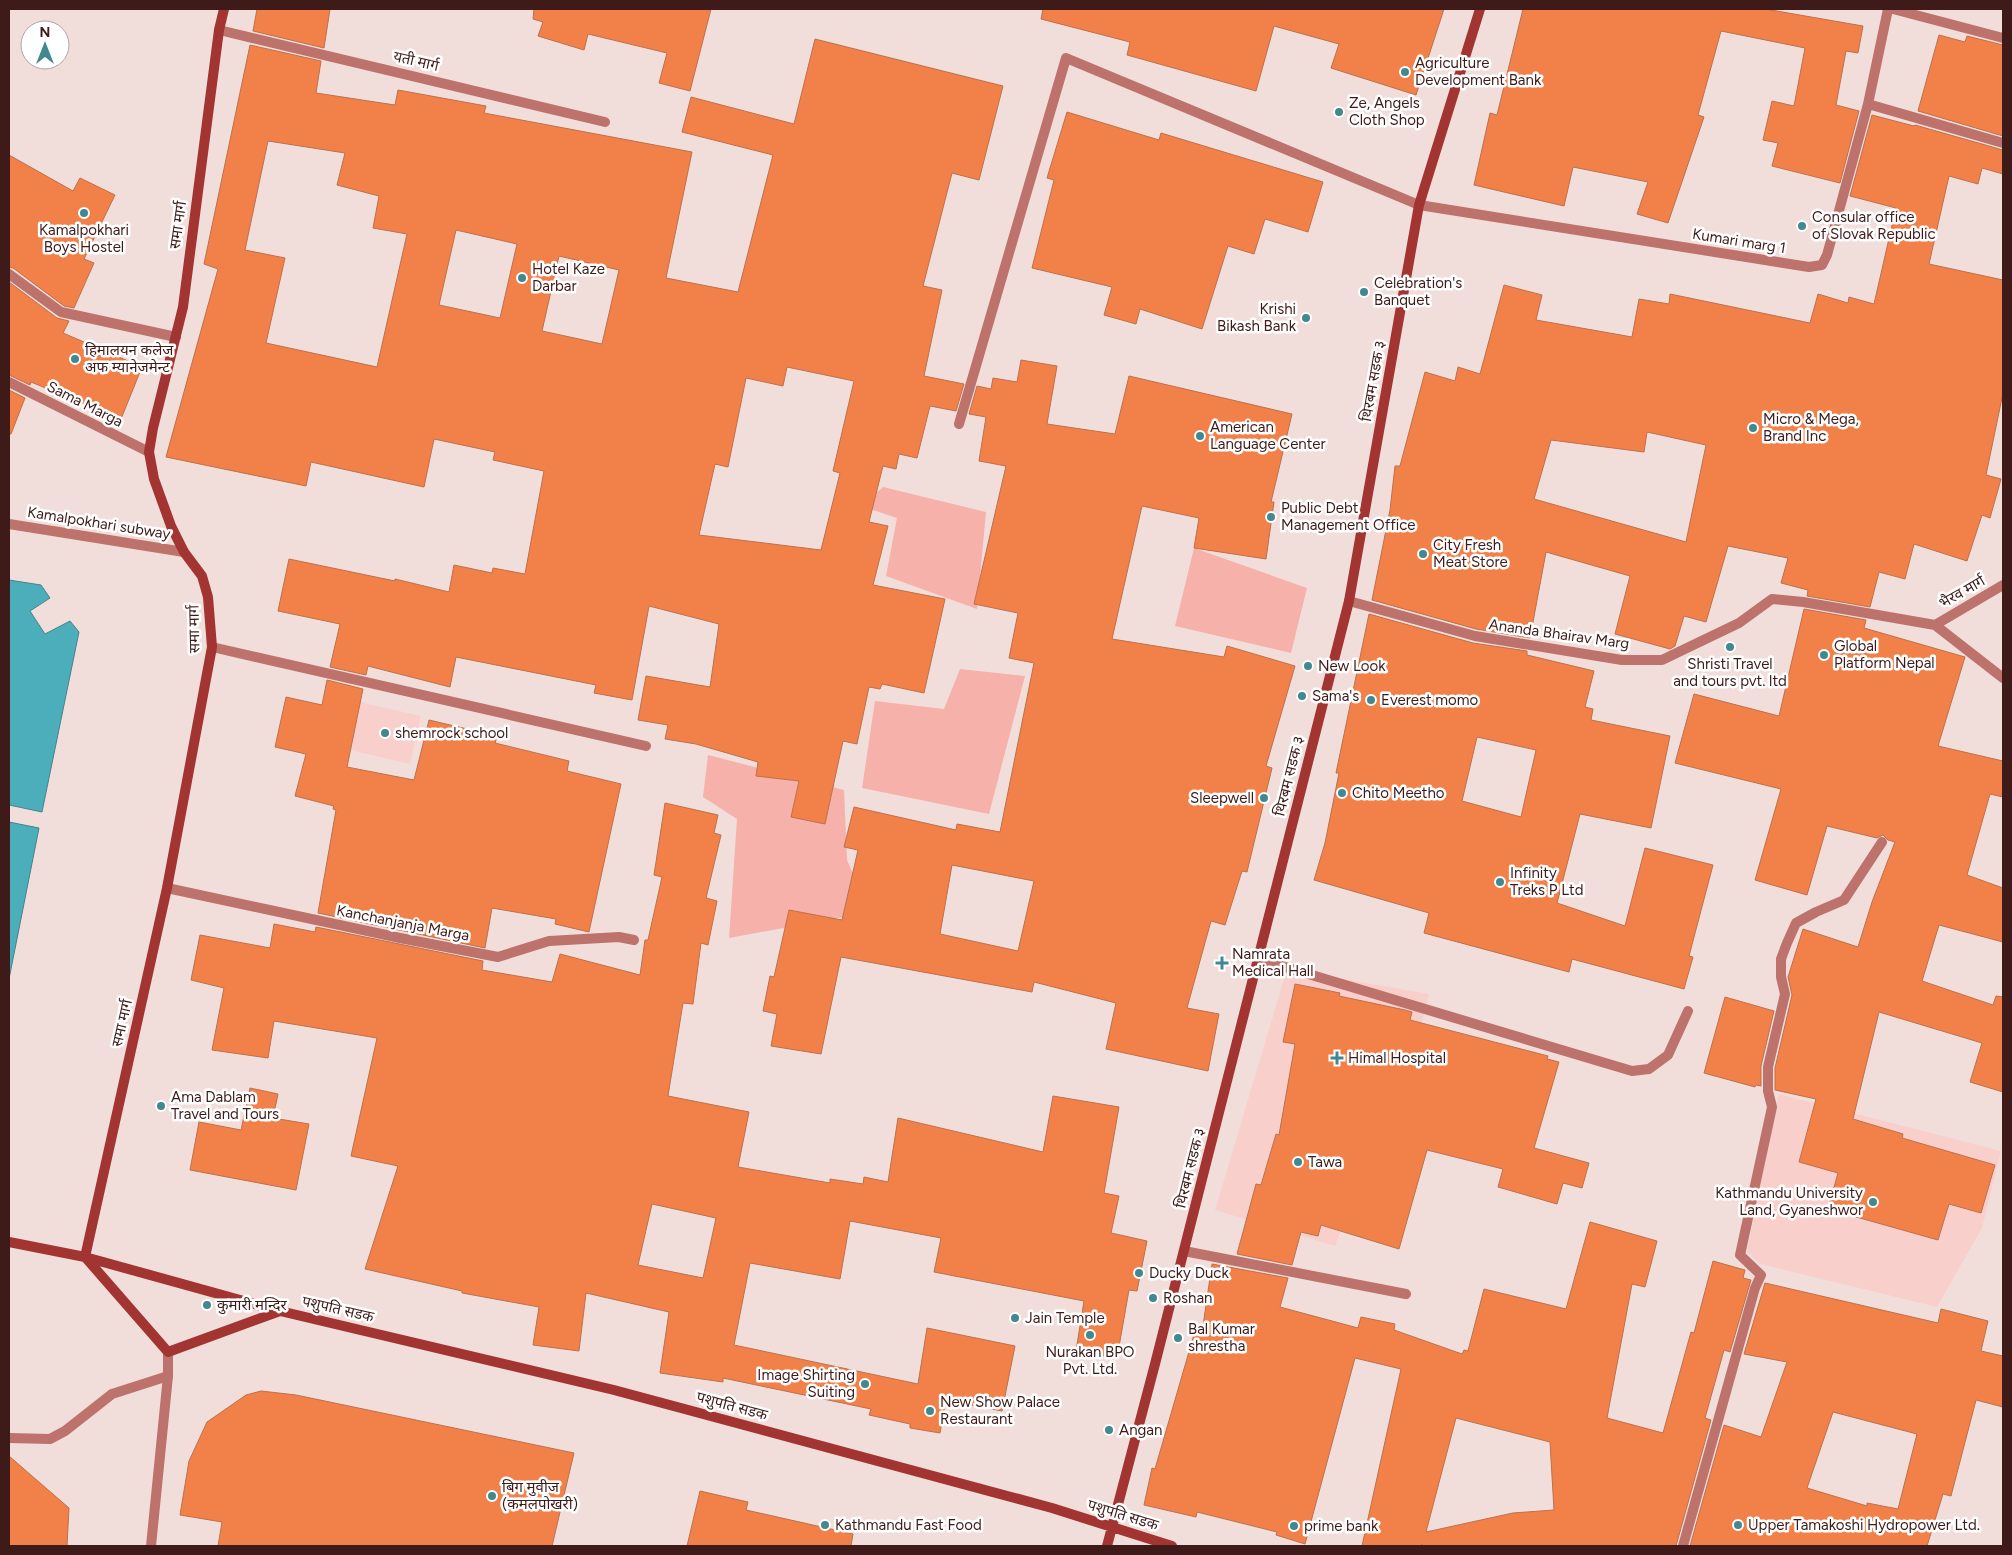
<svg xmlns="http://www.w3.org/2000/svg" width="2012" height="1555" viewBox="0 0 2012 1555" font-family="Figtree,'Noto Sans Devanagari',sans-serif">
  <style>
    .built { fill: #f9cfcb }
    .green { fill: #f6b1aa }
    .water { fill: #4caeba; stroke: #48828a }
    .building { fill: #f28149; stroke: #bd704b; fill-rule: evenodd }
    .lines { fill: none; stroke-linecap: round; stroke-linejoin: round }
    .service { stroke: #bd726b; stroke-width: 10 }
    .minor { stroke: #bd726b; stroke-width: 10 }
    .secondary { stroke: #a23431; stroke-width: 10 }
    .poi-dot { fill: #418890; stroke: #fff; stroke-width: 2 }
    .labels { text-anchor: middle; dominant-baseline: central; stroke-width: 5; stroke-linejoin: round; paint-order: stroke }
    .street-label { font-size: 15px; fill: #3e1b19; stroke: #fff }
    .poi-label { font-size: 15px; fill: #3e1b19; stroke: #fff; text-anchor: start }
  </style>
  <rect width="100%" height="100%" fill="#f1dedb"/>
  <path class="built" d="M329 695 421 716 410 764 350 750Z
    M1287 969 1429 994 1396 1122 1371 1148 1335 1246 1215 1210Z
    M1779 1094 2001 1151 1982 1228 1937 1307 1760 1264 1747 1251Z"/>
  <path class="green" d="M883 487 986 512 977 609 886 576 897 518 861 506Z
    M1194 548 1307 588 1291 653 1175 626Z
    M960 669 1025 676 989 814 862 788 875 701 944 709Z
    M708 755 844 790 847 860 870 912 729 938 737 819 703 797Z"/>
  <path class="water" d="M9 580 41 585 50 598 30 611 45 634 70 621 79 632 42 812 9 805Z
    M9 822 39 828 9 979Z"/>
  <path class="building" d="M257 9H330L324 48 253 31Z
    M534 9H711L690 91 659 83 667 53 588 34 584 50 538 36 543 22 533 19Z
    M1043 9H1444L1416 95 1331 68 1339 44 1274 26 1256 91 1127 55 1130 42 1041 19Z
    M1523 9H1765L1863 26 1858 53 1846 51 1836 105 1859 111 1840 183 1772 166 1778 143 1763 140 1772 101 1794 106 1805 48 1721 31 1698 115 1704 117 1668 223 1637 214 1648 182 1573 167 1564 206 1474 185 1490 113 1497 115Z
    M1939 35 1965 42 1967 36 2003 45V136L1918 111Z
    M815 39 1003 86 979 180 952 173 923 286 942 290 924 376 964 384 956 411 930 406 917 458 899 454 896 469 883 466 869 522 888 526 873 585 945 599 924 693 882 684 880 689 869 687 857 744 843 741 825 824 791 817 799 781 756 776 758 762 696 744 665 739 668 725 638 720 646 676 710 687 719 624 649 606 632 700 594 693 596 685 456 657 450 687 368 666 366 675 330 667 340 624 278 611 289 559 395 581V579L449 592 454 565 492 573 493 568 525 574 544 471 493 460 495 452 434 439 424 487 311 462 306 486 166 457 218 269 204 264 250 45 321 61 316 93 395 105 398 90 486 106 484 113 692 152 666 278 738 292 773 155 682 132 691 97 794 124ZM268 141 345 153 337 185 379 196 373 228 407 234 377 367 266 343 285 258 245 250ZM456 230 517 244 500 318 439 305ZM559 256 619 270 602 344 542 331ZM787 367 854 381 833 471 840 473 821 550 699 535 715 464 728 467 746 378 783 386Z
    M1067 112 1159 140 1161 133 1323 182 1308 232 1265 219 1254 254 1228 246 1202 329 1140 309 1136 324 1104 315 1112 287 1032 268 1054 180 1047 178Z
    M1872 115 1914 126 1915 125 2003 150V174L1982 168 1978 184 1949 176 1929 264 2003 280V393L1986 475 2001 479 1990 518 1982 515 1967 561 1914 544 1905 579 1879 572 1870 607 1807 596 1808 590 1781 583 1788 558 1728 546 1706 622 1684 616 1675 646 1670 649 1615 634 1630 576 1546 552 1530 638 1476 629 1372 600 1390 510 1395 466H1400L1425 372 1455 381 1458 367 1480 374 1504 285 1542 295 1536 320 1632 337 1639 299 1669 304 1670 294 1810 323 1818 294 1848 303 1849 297 1874 304 1896 208 1850 196ZM1647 432 1706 445 1686 542 1534 499 1551 440 1644 452Z
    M9 155 73 191 80 178 115 195 84 259 94 263 74 308 64 306 13 268 9 267Z
    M9 282 57 318 69 321 63 333 142 367 121 419 31 382 30 385 9 375Z
    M1021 360 1057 366 1047 424 1115 434 1129 376 1292 414 1271 502H1274L1266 559 1194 548 1199 518 1142 506 1112 639 1224 657 1227 646 1295 666 1266 766 1272 768 1247 872 1242 871 1225 925 1211 921 1187 1008 1219 1014 1208 1071 1106 1049 1116 1003 1034 982 1032 992 841 957 821 1054 771 1046 777 1014 763 1011 770 976 774 977 789 910 842 920 858 850 844 847 854 807 956 830 957 824 1000 832 1034 663 1009 658 1018 613 974 604 1006 466 979 461 986 417 969 414 977 386 991 389 993 378 1017 382ZM952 865 1034 881 1018 951 940 934Z
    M9 390 25 398 11 434H9Z
    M1804 609 1866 620 1864 628 1965 657 1938 746 2003 761V797L1990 794 1967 875 2003 888V942L1939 925 1922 981 1993 1005 1996 996 2003 997V1092L1970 1082 1982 1043 1879 1012 1853 1119 1903 1134 1902 1138 1995 1165 1981 1213 1949 1204 1938 1240 1828 1209 1838 1173 1799 1162 1816 1099 1775 1090V1068L1792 995 1788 977 1803 929 1858 947 1872 902 1895 842 1888 840 1883 835 1877 838 1827 826 1807 895 1755 880 1781 789 1675 763 1694 694 1779 716Z
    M1369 614 1473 643 1527 651V655L1594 671 1585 707 1593 709 1591 720 1670 736 1651 828 1580 814 1557 903 1625 926 1645 848 1713 865 1689 956 1693 957 1684 989 1572 959 1569 972 1424 933 1429 913 1314 880 1325 843 1339 773H1336ZM1477 737 1536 750 1521 817 1462 801Z
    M327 680 363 689 347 767 414 780 429 720 497 736 495 743 569 761 567 771 621 784 589 932 555 924 556 919 492 908 485 948 318 913 336 810 333 809 334 806 295 796 306 754 275 747 286 697 322 705Z
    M665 803 718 815 714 833 721 835 706 898 717 901 708 945 701 943 693 1004 683 1003 668 1096 749 1112 738 1167 830 1183V1179L863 1184 864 1177 888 1182 898 1118 1043 1152 1053 1096 1119 1107 1104 1193 1119 1196 1111 1233 1147 1241 1137 1291 1129 1290 1117 1358 1076 1351 1084 1301 934 1272 941 1238 850 1221 840 1279 750 1263 734 1345 918 1384 927 1328 1015 1346 1002 1411 946 1400 940 1433 910 1428V1424L869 1415 871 1409 723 1378V1382L660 1373 669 1312 586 1293 579 1351 533 1345 539 1307 462 1293V1291L365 1269 398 1166 351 1156 377 1038 274 1021 268 1058 212 1050 224 988 191 980 200 935 270 948 274 924 315 932 316 927 483 961 482 970 552 982 560 954 640 975 645 940H648L662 877 654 875ZM652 1204 716 1218 703 1278 638 1265Z
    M1295 984 1340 993 1339 996 1405 1010 1412 1012 1410 1020 1548 1056 1547 1059 1559 1062 1534 1148 1589 1163 1582 1188 1563 1183 1557 1204 1498 1187 1503 1169 1427 1150 1399 1249 1321 1225 1318 1236 1301 1232 1292 1265 1237 1254 1256 1184 1261 1185 1276 1134 1279 1135 1295 1044 1283 1042Z
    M1725 997 1774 1011 1761 1066V1086L1756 1085 1755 1087 1704 1073Z
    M250 1088 278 1094 273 1118 309 1124 296 1190 190 1170 199 1122 241 1130Z
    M1590 1222 1657 1241 1645 1287 1632 1284 1607 1418 1663 1433 1691 1332 1694 1333 1713 1261 1745 1270 1743 1278 1751 1280 1730 1352 1724 1350 1705 1418 1711 1420 1676 1546H1423L1422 1544V1546H1362L1401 1369 1355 1358 1305 1544 1276 1535 1277 1532 1197 1512 1196 1517 1144 1505 1152 1468 1155 1469 1197 1324 1203 1326 1212 1264 1288 1278 1280 1307 1358 1328 1361 1317 1395 1324 1394 1330 1462 1354 1464 1350 1468 1351 1484 1289 1566 1309ZM1456 1418 1550 1442 1554 1510 1513 1513 1426 1532Z
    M1765 1283 1938 1323 1941 1309 1988 1321 1981 1351 2003 1356V1407L1976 1400 1951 1496 1943 1494 1927 1546H1690L1724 1425 1761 1437 1787 1362 1744 1354ZM1833 1412 1917 1434 1898 1509 1867 1503V1506L1807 1488Z
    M261 1391 296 1395 574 1453 552 1546H218L222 1522 180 1515 189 1461 207 1422 246 1395Z
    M9 1456 69 1508 67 1546H9Z
    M700 1491 748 1502 746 1510 853 1534 851 1546H687Z"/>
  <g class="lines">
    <path class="service" d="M1184 1251 1406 1294
      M9 1438 50 1439 65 1431 112 1394 168 1376"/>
    <path class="minor" d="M1893 9 2003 38
      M219 30 605 122
      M1868 104 2003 143
      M9 274 61 312 176 337
      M9 382 149 452
      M959 424 1066 58 1419 205 1809 267 1822 265 1827 255 1868 104 1888 9
      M9 524 184 552
      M1349 601 1475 636 1622 660H1662L1739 623 1772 599 1803 602 1935 625 2003 678
      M1935 625 2003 585
      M212 647 646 746
      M167 888 400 938 498 957 549 941 619 937 634 940
      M1258 959 1632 1071 1649 1069 1668 1055 1688 1011
      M151 1546 168 1376V1352
      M1683 1546 1755 1288 1761 1275 1740 1255 1772 1107 1768 1091V1067L1785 994 1781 977V959L1787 943 1796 923 1816 912 1844 900 1882 842"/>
    <path class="secondary" d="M9 1242 85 1257 280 1311 614 1390 1052 1508 1172 1546
      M85 1257 167 888 212 647 208 597 202 576 184 552 171 526 154 479 149 452 153 428 183 307 219 30 224 9
      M86 1258 168 1352 280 1311
      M1107 1546 1155 1364 1349 601 1419 205 1480 9"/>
  </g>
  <g class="poi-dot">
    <circle cx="1405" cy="72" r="5"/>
    <circle cx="1339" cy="112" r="5"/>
    <circle cx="84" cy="213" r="5"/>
    <circle cx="1802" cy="226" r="5"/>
    <circle cx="522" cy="278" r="5"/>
    <circle cx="1364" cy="292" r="5"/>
    <circle cx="1306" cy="318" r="5"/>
    <circle cx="75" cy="359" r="5"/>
    <circle cx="1753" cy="428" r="5"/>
    <circle cx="1200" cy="436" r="5"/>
    <circle cx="1271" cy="517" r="5"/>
    <circle cx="1423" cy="554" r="5"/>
    <circle cx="1730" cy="647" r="5"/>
    <circle cx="1824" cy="655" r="5"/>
    <circle cx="1308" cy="666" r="5"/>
    <circle cx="1302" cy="696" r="5"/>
    <circle cx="1371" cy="700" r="5"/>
    <circle cx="385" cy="733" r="5"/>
    <circle cx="1342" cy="793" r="5"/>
    <circle cx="1264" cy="798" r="5"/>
    <circle cx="1500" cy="882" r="5"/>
    <path d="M1219.5 955.5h5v5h5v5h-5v5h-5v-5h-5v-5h5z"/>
    <path d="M1334.5 1050.5h5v5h5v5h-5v5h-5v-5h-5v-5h5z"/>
    <circle cx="161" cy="1106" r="5"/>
    <circle cx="1298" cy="1162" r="5"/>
    <circle cx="1873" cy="1202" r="5"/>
    <circle cx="1139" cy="1273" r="5"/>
    <circle cx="1153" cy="1298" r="5"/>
    <circle cx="207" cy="1305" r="5"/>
    <circle cx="1015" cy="1318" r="5"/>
    <circle cx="1090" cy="1335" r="5"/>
    <circle cx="1178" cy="1338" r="5"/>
    <circle cx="865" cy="1384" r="5"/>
    <circle cx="930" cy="1411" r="5"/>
    <circle cx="1109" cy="1430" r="5"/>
    <circle cx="492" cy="1496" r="5"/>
    <circle cx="825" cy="1525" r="5"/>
    <circle cx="1738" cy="1525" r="5"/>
    <circle cx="1294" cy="1526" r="5"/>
  </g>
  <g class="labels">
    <g class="street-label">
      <text transform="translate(416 61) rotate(13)">यती मार्ग</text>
      <text transform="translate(178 225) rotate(-82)">समा मार्ग</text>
      <text transform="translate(1739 241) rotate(9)">Kumari marg 1</text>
      <text transform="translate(1373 381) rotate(-80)">थिरबम सडक ३</text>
      <text transform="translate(85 404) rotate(27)">Sama Marga</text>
      <text transform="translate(99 523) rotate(9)">Kamalpokhari subway</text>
      <text transform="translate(1962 592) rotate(-30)">भैरव मार्ग</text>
      <text transform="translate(194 629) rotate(-91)">समा मार्ग</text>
      <text transform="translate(1559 634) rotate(8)">Ananda Bhairav Marg</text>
      <text transform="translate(1289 776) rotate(-76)">थिरबम सडक ३</text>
      <text transform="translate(403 923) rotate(11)">Kanchanjanja Marga</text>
      <text transform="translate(122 1023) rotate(-77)">समा मार्ग</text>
      <text transform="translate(1190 1168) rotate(-76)">थिरबम सडक ३</text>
      <text transform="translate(338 1309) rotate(13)">पशुपति सडक</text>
      <text transform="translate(732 1406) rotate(15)">पशुपति सडक</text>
      <text transform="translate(1123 1515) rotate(17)">पशुपति सडक</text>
    </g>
    <g class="poi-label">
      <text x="1415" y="63">Agriculture<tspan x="1415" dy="17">Development Bank</tspan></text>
      <text x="1349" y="103">Ze, Angels<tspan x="1349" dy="17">Cloth Shop</tspan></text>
      <text x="1812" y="217">Consular office<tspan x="1812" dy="17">of Slovak Republic</tspan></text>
      <text x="84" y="230" text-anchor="middle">Kamalpokhari<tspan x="84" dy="17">Boys Hostel</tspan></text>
      <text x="532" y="269">Hotel Kaze<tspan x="532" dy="17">Darbar</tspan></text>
      <text x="1374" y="283">Celebration's<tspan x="1374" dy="17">Banquet</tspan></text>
      <text x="1296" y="309" text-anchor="end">Krishi<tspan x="1296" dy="17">Bikash Bank</tspan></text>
      <text x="85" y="350">हिमालयन कलेज<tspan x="85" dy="17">अफ म्यानेजमेन्ट</tspan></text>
      <text x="1763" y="419">Micro &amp; Mega,<tspan x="1763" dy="17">Brand Inc</tspan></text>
      <text x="1210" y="427">American<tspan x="1210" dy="17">Language Center</tspan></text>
      <text x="1281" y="508">Public Debt<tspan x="1281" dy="17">Management Office</tspan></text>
      <text x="1433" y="545">City Fresh<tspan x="1433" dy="17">Meat Store</tspan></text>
      <text x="1834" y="646">Global<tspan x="1834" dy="17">Platform Nepal</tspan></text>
      <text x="1730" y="664" text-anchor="middle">Shristi Travel<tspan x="1730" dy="17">and tours pvt. ltd</tspan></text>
      <text x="1318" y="666">New Look</text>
      <text x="1312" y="696">Sama's</text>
      <text x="1381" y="700">Everest momo</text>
      <text x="395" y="733">shemrock school</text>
      <text x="1352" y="793">Chito Meetho</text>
      <text x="1254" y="798" text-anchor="end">Sleepwell</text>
      <text x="1510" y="873">Infinity<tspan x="1510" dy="17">Treks P Ltd</tspan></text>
      <text x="1232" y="954">Namrata<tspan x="1232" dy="17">Medical Hall</tspan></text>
      <text x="1348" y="1058">Himal Hospital</text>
      <text x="171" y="1097">Ama Dablam<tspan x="171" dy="17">Travel and Tours</tspan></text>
      <text x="1308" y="1162">Tawa</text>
      <text x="1863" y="1193" text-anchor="end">Kathmandu University<tspan x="1863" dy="17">Land, Gyaneshwor</tspan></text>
      <text x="1149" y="1273">Ducky Duck</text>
      <text x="1163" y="1298">Roshan</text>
      <text x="217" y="1305">कुमारी मन्दिर</text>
      <text x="1025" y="1318">Jain Temple</text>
      <text x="1188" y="1329">Bal Kumar<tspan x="1188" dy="17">shrestha</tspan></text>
      <text x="1090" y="1352" text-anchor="middle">Nurakan BPO<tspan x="1090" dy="17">Pvt. Ltd.</tspan></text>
      <text x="855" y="1375" text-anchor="end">Image Shirting<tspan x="855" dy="17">Suiting</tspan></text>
      <text x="940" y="1402">New Show Palace<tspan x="940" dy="17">Restaurant</tspan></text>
      <text x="1119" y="1430">Angan</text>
      <text x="502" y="1487">बिग मुवीज<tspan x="502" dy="17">(कमलपोखरी)</tspan></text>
      <text x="835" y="1525">Kathmandu Fast Food</text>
      <text x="1748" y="1525">Upper Tamakoshi Hydropower Ltd.</text>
      <text x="1304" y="1526">prime bank</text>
    </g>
  </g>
  <rect width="2012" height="1555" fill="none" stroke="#3e1b19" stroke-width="20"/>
  <g transform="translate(45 45)"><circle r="24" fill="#ffffff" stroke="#b2a4a3"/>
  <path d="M0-4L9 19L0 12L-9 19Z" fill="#418890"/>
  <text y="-8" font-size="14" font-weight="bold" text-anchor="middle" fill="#3e1b19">N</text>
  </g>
</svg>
